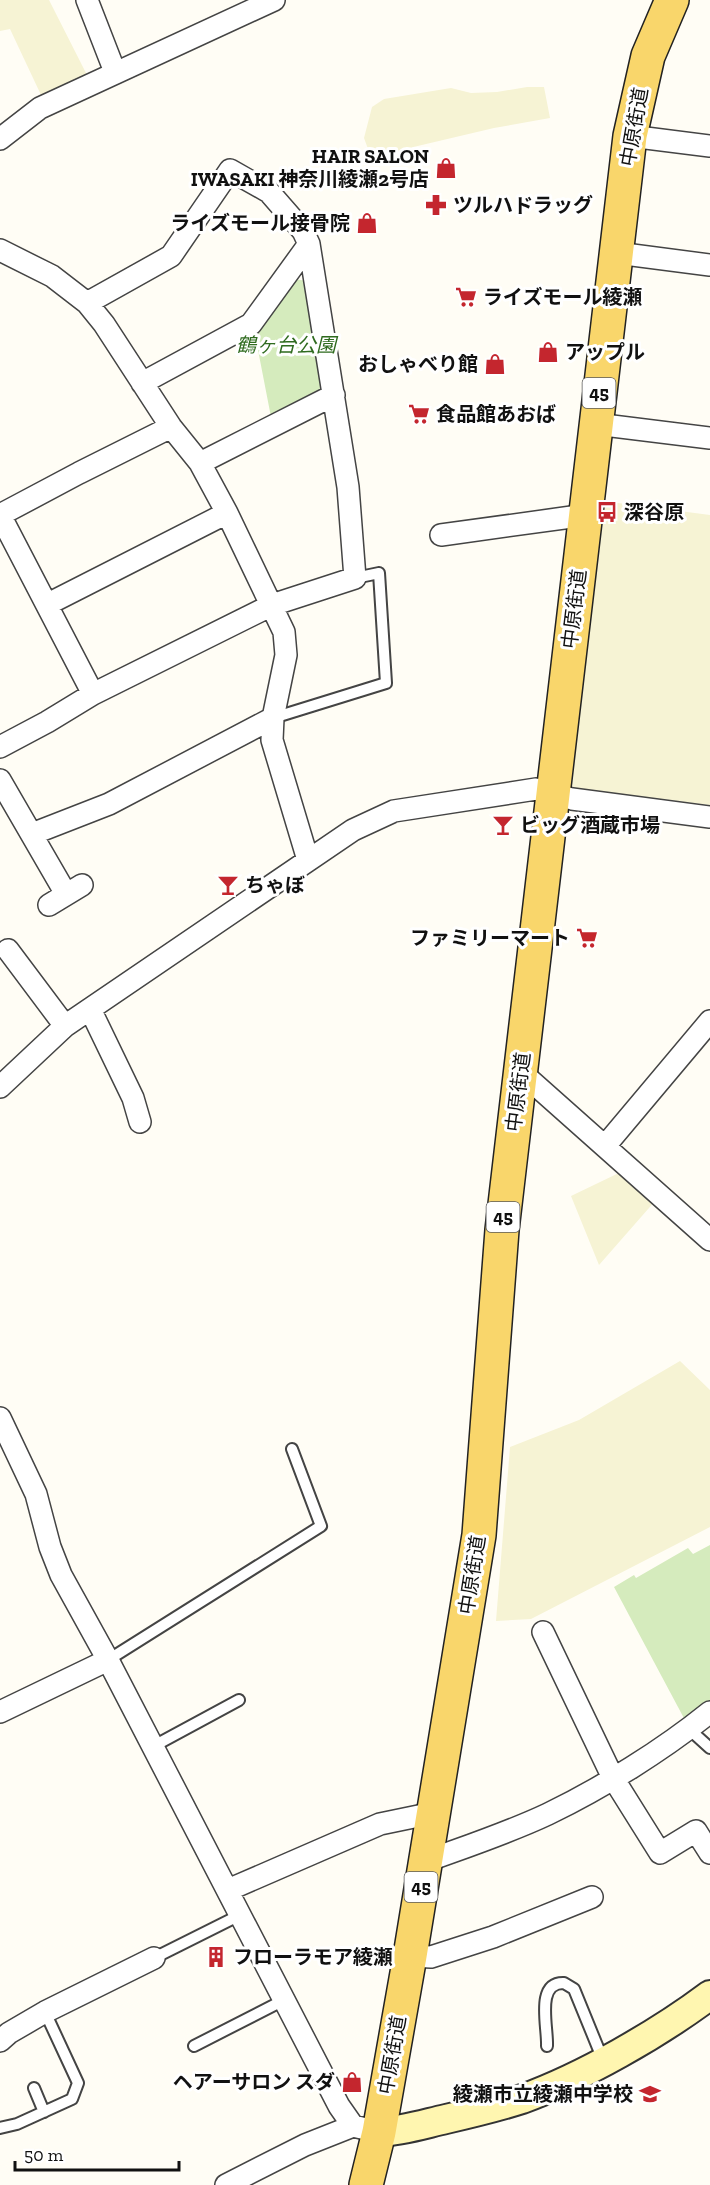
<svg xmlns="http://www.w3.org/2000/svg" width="710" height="2185" viewBox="0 0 710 2185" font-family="'Zilla Slab','Noto Sans JP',serif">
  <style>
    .farmland { fill: #f6f3d4 }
    .green { fill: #d5ebbd }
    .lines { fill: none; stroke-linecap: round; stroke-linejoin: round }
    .lane-casing { stroke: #444; stroke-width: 14 }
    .street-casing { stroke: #444; stroke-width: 24 }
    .secondary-casing { stroke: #333; stroke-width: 32 }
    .primary-casing { stroke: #222; stroke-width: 36 }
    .lane { stroke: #fff; stroke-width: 10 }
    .street { stroke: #fff; stroke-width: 21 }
    .secondary { stroke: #fff6b0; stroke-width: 28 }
    .primary { stroke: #f9d66b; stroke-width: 33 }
    .labels { text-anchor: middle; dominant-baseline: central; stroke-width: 6; stroke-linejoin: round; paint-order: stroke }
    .shield { fill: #fff; stroke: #585858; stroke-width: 1.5 }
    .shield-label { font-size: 18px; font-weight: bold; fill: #111 }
    .street-label { font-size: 20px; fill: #111; stroke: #fff }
    .poi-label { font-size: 20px; font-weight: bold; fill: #111; stroke: #fff; text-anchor: start }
    .park-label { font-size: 20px; font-style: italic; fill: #2f6b1f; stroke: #fff }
  </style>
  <rect width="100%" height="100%" fill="#fffdf5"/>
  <path class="farmland" d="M0 0H49L87 75 41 95 10 29 0 31Z
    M527 87H544L550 118 494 128 371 157 364 138 372 107 384 99 451 88 471 93 497 92Z
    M603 501 710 515V805L569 788Z
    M623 1171 656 1200 599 1265 571 1196Z
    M680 1361 710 1390V1527L531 1619 496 1621 510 1447 579 1420Z"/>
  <path class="green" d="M294 279 307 281 323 383 318 394 271 417 258 350 248 333Z
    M710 1545V1703L686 1722 614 1587 634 1575 636 1578 688 1548 693 1554Z"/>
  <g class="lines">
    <defs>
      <path id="lane" d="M273 718 386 683 379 573 355 578
        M108 1660 321 1526 292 1449
        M689 1729 710 1748
        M152 1747 239 1700
        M154 1958 240 1915
        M194 2046 284 2000
        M547 2046C548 2027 535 1982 564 1983L574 1989 603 2060
        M34 2088 44 2112
        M0 2128 17 2124 72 2099 78 2083 45 2012"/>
      <path id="street" d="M87 0 115 72
        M630 136 710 146
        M0 139 40 108 274 0
        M0 250 52 276 87 303 104 324 171 427 200 463 227 513 284 632 286 655 273 718 272 740 308 860
        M617 253 710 265
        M142 383 251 324 309 244
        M596 424 710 438
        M200 463 334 395
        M441 535 586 515
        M48 604 227 513
        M93 694 0 515 79 473 171 427
        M0 747 47 722 93 694 272 605 355 578 348 487 309 244 303 231 269 192 230 170 171 256 87 303
        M0 780 66 894
        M32 834 109 804 273 718
        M49 905 82 885
        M8 950 65 1026
        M90 1009 133 1098 140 1122
        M521 1072 710 1240
        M0 1087 65 1026 353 830 394 811 536 789 572 799 710 817
        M605 1146 710 1021
        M0 1418 36 1494 50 1547 61 1575 108 1660 339 2106 353 2126 379 2132
        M543 1632 613 1778 660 1853 696 1831 710 1853
        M0 1712 108 1660
        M424 1862C465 1847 508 1833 548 1814 602 1788 663 1750 710 1712
        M228 1890 380 1824 433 1813
        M410 1956 431 1957 493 1937 592 1897
        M0 2041 9 2033 45 2012 154 1958
        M226 2185 305 2145 353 2126"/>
      <path id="secondary" d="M379 2132C402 2131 424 2124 446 2119 472 2113 497 2107 522 2099 583 2077 658 2034 710 1995"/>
      <path id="primary" d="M366 2185 379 2132 410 1956 479 1535 502 1230 630 136 648 56 672 0"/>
    </defs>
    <use href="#lane" class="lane-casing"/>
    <use href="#street" class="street-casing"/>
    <use href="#secondary" class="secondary-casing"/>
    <use href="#primary" class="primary-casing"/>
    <use href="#lane" class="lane"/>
    <use href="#street" class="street"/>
    <use href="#secondary" class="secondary"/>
    <use href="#primary" class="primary"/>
  </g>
  <defs>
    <symbol id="shop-bare" viewBox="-9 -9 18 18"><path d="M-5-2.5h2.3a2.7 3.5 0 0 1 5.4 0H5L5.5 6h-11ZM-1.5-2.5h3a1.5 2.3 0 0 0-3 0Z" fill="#c4262e" stroke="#fff" stroke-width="2.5" paint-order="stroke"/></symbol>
    <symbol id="pharmacy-bare" viewBox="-9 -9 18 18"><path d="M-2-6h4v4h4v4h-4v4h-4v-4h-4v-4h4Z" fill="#c4262e" stroke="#fff" stroke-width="2.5" paint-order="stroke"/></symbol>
    <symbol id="supermarket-bare" viewBox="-9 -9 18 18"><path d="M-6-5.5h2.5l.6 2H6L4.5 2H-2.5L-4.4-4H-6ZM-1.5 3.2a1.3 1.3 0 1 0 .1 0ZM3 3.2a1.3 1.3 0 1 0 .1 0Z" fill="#c4262e" stroke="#fff" stroke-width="2.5" paint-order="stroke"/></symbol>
    <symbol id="bus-bare" viewBox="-9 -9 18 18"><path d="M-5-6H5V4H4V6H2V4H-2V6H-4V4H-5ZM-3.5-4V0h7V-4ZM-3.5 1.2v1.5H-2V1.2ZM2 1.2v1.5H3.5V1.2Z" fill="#c4262e" stroke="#fff" stroke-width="2.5" paint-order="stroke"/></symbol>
    <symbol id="bar-bare" viewBox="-9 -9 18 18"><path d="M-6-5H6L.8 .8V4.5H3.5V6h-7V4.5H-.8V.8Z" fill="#c4262e" stroke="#fff" stroke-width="2.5" paint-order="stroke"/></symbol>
    <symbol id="building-bare" viewBox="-9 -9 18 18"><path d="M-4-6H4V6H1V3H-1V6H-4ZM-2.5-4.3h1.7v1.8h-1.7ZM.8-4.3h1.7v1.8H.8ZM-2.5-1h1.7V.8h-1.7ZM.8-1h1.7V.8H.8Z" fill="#c4262e" stroke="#fff" stroke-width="2.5" paint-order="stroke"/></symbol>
    <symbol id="school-bare" viewBox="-9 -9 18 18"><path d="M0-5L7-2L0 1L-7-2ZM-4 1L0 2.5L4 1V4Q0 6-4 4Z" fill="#c4262e" stroke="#fff" stroke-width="2.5" paint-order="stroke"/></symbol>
  </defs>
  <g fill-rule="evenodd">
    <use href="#shop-bare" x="431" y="153" width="30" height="30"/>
    <use href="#pharmacy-bare" x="421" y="190" width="30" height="30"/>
    <use href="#shop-bare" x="352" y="208" width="30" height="30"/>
    <use href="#supermarket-bare" x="451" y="282" width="30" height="30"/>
    <use href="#shop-bare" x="533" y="337" width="30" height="30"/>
    <use href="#shop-bare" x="480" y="349" width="30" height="30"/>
    <use href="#supermarket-bare" x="404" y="399" width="30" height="30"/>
    <use href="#bus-bare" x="592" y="497" width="30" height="30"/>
    <use href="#bar-bare" x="488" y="810" width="30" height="30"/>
    <use href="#bar-bare" x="213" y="870" width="30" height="30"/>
    <use href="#supermarket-bare" x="572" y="923" width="30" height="30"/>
    <use href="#building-bare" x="201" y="1942" width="30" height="30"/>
    <use href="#shop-bare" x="337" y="2067" width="30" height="30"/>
    <use href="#school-bare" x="635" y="2079" width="30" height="30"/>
  </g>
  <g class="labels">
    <g class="shield">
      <rect x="582.5" y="378" width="33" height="30" rx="4.5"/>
      <rect x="486.5" y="1202" width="33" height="30" rx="4.5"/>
      <rect x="404.5" y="1872" width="33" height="30" rx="4.5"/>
    </g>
    <g class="shield-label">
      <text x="599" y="393">45</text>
      <text x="503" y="1217">45</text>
      <text x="421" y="1887">45</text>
    </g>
    <g class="street-label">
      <text transform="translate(634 127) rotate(-80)">中原街道</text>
      <text transform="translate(574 609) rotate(-83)">中原街道</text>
      <text transform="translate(518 1092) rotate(-83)">中原街道</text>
      <text transform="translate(472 1575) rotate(-81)">中原街道</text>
      <text transform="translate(392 2055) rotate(-80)">中原街道</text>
    </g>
    <g class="poi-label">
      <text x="429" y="156" text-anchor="end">HAIR SALON<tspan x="429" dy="23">IWASAKI 神奈川綾瀬2号店</tspan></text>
      <text x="453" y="205">ツルハドラッグ</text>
      <text x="350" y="223" text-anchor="end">ライズモール接骨院</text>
      <text x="483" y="297">ライズモール綾瀬</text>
      <text x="565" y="352">アップル</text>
      <text x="478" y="364" text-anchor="end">おしゃべり館</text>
      <text x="436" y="414">食品館あおば</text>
      <text x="624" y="512">深谷原</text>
      <text x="520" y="825">ビッグ酒蔵市場</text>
      <text x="245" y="885">ちゃぼ</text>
      <text x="570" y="938" text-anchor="end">ファミリーマート</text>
      <text x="233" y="1957">フローラモア綾瀬</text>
      <text x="335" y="2082" text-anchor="end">ヘアーサロン スダ</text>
      <text x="633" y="2094" text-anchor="end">綾瀬市立綾瀬中学校</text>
    </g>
    <g class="park-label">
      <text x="286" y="345">鶴ヶ台公園</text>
    </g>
  </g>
  <path d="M15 2161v9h164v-9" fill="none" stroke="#111111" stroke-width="3"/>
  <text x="24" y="2161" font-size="18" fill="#111111" stroke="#ffffff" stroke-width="4.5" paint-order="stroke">50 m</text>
</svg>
